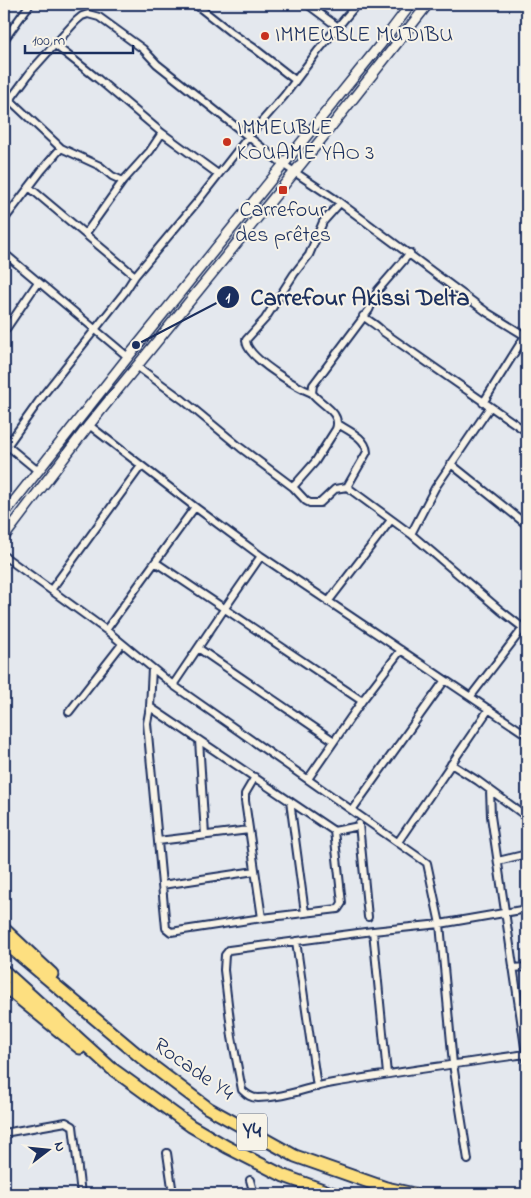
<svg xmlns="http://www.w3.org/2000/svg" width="531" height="1198" viewBox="0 0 531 1198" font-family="'Indie Flower',sans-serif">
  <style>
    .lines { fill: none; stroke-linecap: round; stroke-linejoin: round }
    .minor-casing { stroke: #1b2f5e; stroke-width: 10 }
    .secondary-casing { stroke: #1b2f5e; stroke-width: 12 }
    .trunk-casing { stroke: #1b2f5e; stroke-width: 15 }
    .minor { stroke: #f7f3e8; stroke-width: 6 }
    .secondary { stroke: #f7f3e8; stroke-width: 9 }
    .trunk { stroke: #fddf80; stroke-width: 11 }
    .poi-dot { fill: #c8321e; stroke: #f7f3e8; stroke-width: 2 }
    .labels { text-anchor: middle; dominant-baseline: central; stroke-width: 4; stroke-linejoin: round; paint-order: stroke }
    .shield { fill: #f7f3e8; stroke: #5d6a87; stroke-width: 1 }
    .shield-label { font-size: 21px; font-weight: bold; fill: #1b2f5e }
    .poi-label { font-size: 22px; fill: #1b2f5e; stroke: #f7f3e8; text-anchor: start }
    .street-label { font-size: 22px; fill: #1b2f5e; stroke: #f7f3e8 }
    .leader { fill: none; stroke: #1b2f5e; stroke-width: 2 }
    .callout-dot { fill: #1b2f5e; stroke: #f7f3e8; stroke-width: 2 }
    .mark-label { font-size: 15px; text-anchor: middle; font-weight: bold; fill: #fff }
    .callout-label { font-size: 24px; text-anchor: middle; font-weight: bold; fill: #1b2f5e; stroke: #f7f3e8; stroke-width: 4; stroke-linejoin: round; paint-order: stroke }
  </style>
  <rect width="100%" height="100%" fill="#e4e8ee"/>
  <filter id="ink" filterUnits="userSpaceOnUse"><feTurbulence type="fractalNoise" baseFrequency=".02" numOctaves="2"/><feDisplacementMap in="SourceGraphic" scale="10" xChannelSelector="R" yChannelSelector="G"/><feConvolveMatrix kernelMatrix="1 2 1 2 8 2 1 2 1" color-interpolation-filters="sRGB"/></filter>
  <g filter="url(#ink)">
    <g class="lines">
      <defs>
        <path id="minor" d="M195 4 233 34 254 48 295 80
          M307 4 338 27
          M4 40 30 4
          M55 45 98 79 162 133 218 174
          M10 100 61 148 100 166 112 176 123 181
          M4 108 32 70 76 21 82 16 88 14 99 17 143 49 157 64 284 165 335 199 488 313 527 337
          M29 187 135 276
          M4 220 42 170 61 148
          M86 233 123 181 150 151 162 133
          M4 253 128 357
          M363 316C370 322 377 325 382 331L527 432
          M4 332 38 282
          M138 367 183 400 241 448 293 487 306 501 310 503H320L335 489 347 487 411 534 500 610 527 631
          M312 393C296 387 256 362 248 347 247 346 246 341 246 340L265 319 294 274 309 255 323 222 340 203
          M483 403 525 336
          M338 424C349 431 366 438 367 452L347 487
          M89 425 195 507 261 556 527 735
          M4 443 38 471
          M7 446 44 394 124 293 135 276 197 202 248 137 284 96 317 52 357 4
          M451 464 527 525
          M293 487 315 462 336 429C342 412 321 405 312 393L313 385 369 310 378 290 410 253
          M411 534 435 488 490 407
          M4 556 106 630 173 685 427 863 440 924 453 1064 468 1160
          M155 562 362 701
          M51 590 141 466
          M328 602 391 520
          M106 630 195 507
          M198 648 334 741
          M152 668 150 707 147 723 166 928 171 932 262 918 338 909 342 903 334 831
          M173 685 225 608 261 556
          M471 696 527 623
          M150 707 334 831 359 826
          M69 712 122 644
          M199 740 205 835
          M451 764 478 781 527 817
          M255 777 245 794V801L262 918
          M308 779 362 701 401 650
          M490 790 491 816 527 1061
          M290 801 305 913
          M352 810 445 680
          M359 824 368 917
          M158 841 249 830
          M398 842 489 709
          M498 861 527 854
          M162 885 255 871
          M373 931 387 1074
          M296 941 317 1087
          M513 968 527 967
          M526 1054C462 1063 397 1072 333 1083 308 1087 285 1098 258 1098 251 1098 247 1095 242 1090L232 1037 224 970 225 955 229 950 373 931 440 924 527 909
          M4 1133 66 1122 73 1126 81 1194
          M167 1153 173 1194
          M250 1180 254 1194"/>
        <path id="secondary" d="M4 514 128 357 380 45 411 4
          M4 537 89 425 323 137 428 4"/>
        <path id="trunk" d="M4 929 52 974
          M4 942 143 1059 208 1108 295 1156 386 1188 414 1194
          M4 971 111 1068 191 1126 227 1147 284 1176 334 1194
          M4 986 80 1048"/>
      </defs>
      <use href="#minor" class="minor-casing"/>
      <use href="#secondary" class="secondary-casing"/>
      <use href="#trunk" class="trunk-casing"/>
      <use href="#minor" class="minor"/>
      <use href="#secondary" class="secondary"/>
      <use href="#trunk" class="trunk"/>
    </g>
  </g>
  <g class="poi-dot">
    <circle cx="265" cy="36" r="5"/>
    <circle cx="227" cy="142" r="5"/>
    <rect x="278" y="185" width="10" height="10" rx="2.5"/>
  </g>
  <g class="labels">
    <rect class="shield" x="237" y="1113.5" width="30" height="37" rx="4"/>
    <g class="shield-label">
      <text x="252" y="1132">Y4</text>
    </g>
    <g class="poi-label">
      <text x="275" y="36">IMMEUBLE MUDIBU</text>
      <text x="237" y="129">IMMEUBLE<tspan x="237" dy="25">KOUAME YAO 3</tspan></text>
      <text x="283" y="211" text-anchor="middle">Carrefour<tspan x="283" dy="25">des prêtes</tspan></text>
    </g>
    <g class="street-label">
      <text transform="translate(193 1070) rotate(35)">Rocade Y4</text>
    </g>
  </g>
  <path class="leader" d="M136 345L228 297"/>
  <g class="callout-dot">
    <circle cx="136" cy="345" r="5"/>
    <circle cx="228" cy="297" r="12"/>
  </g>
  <g class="mark-label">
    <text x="228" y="302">1</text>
  </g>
  <g class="callout-label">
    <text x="360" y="305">Carrefour Akissi Delta</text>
  </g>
  <rect width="531" height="1198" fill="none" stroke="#f7f3e8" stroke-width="20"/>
  <rect x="10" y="10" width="511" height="1178" fill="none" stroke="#1b2f5e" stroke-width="2" filter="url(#ink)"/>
  <g transform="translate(48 1150) rotate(74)" stroke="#f7f3e8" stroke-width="4" paint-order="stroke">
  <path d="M0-4L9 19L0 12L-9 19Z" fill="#1b2f5e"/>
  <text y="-8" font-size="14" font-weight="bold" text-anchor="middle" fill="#1b2f5e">N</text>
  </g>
  <path d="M25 45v8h108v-8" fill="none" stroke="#1b2f5e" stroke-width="2.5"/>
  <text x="32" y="45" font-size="15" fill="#1b2f5e" stroke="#f7f3e8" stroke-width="4" paint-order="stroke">100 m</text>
</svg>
